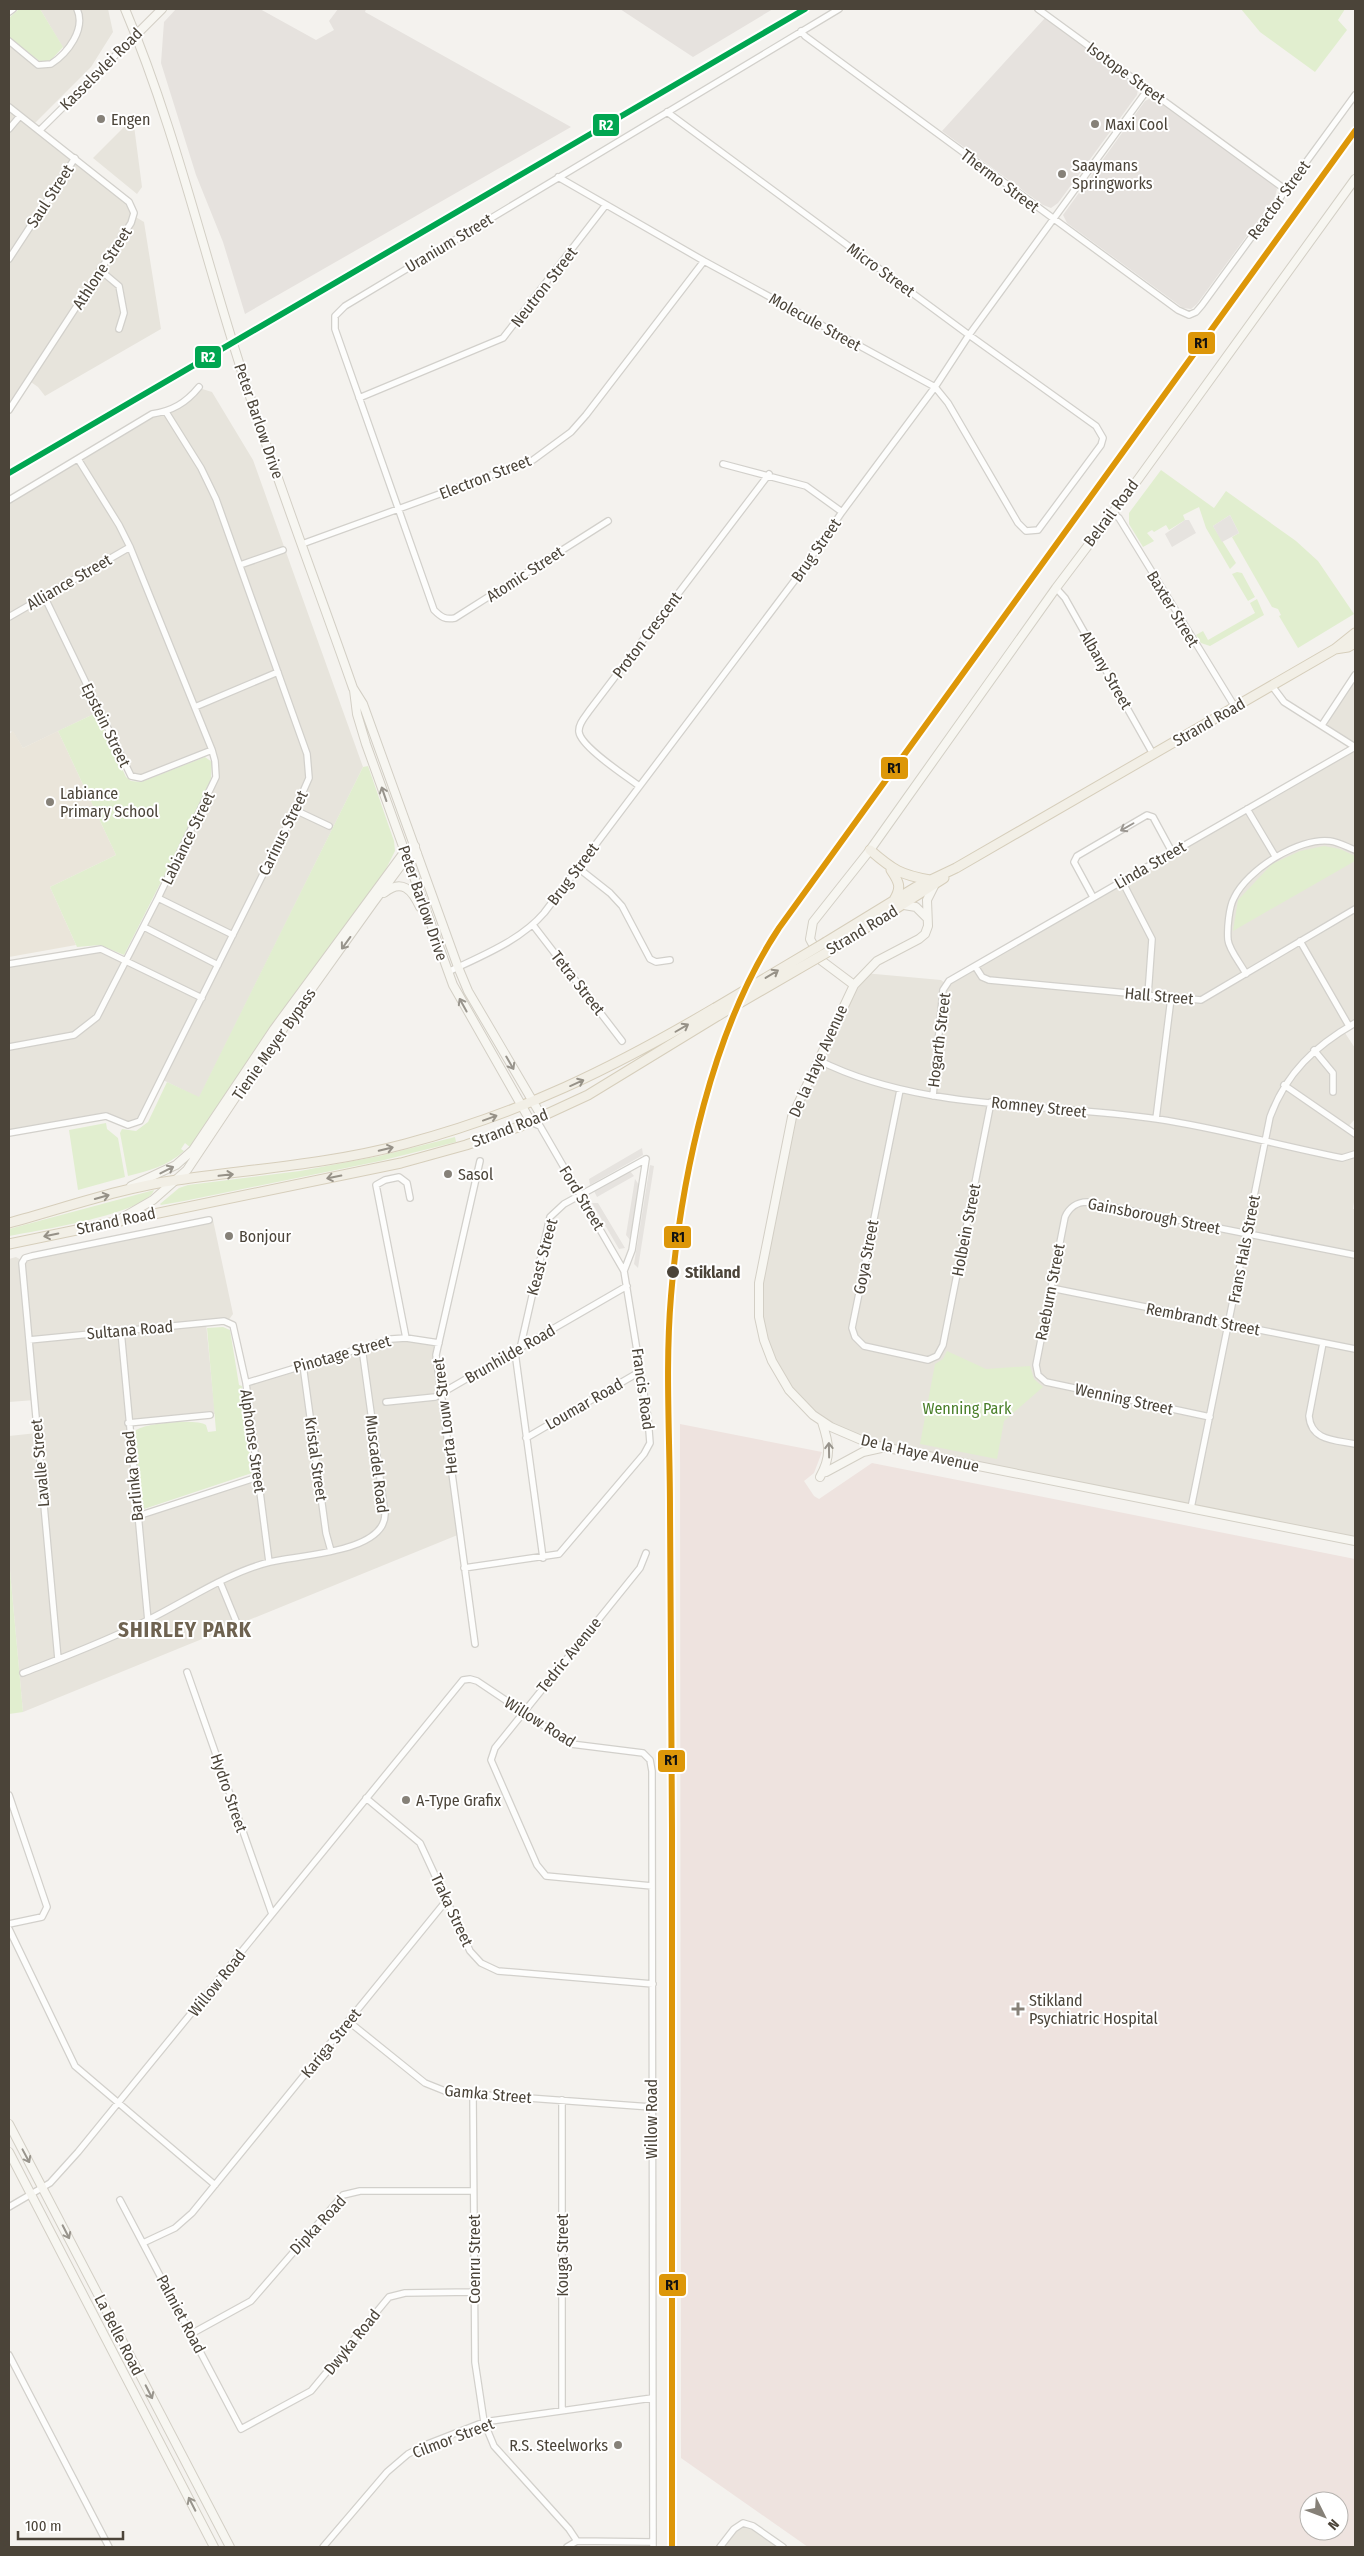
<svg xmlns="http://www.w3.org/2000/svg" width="1364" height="2556" viewBox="0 0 1364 2556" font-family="'Fira Sans Condensed',sans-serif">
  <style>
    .residential { fill: #e7e4dc }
    .industrial { fill: #e6e2de }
    .education { fill: #eae5da }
    .medical { fill: #eee3df; fill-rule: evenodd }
    .green { fill: #e1eecf }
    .parking { fill: #e6e3df }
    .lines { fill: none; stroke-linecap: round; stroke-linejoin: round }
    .street-casing { stroke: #d2d0cb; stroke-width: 8 }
    .secondary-casing { stroke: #d3cfc5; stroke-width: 10 }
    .primary-casing { stroke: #d6cebb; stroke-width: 11 }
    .street { stroke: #fdfdfc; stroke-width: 5.5 }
    .secondary { stroke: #f7f6f1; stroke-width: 8 }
    .primary { stroke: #f2efe6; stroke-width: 9 }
    .primary-bridge-casing { stroke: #d6cebb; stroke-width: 11; stroke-linecap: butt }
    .primary-bridge { stroke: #f2efe6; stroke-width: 9 }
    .rail-1-casing { stroke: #fff; stroke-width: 10 }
    .rail-2-casing { stroke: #fff; stroke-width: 10 }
    .rail-1 { stroke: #dd9709; stroke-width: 6 }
    .rail-2 { stroke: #00a651; stroke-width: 6 }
    .oneway { stroke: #98948c }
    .oneway2 { stroke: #9b9791 }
    .oneway3 { stroke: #969187 }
    .poi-dot { fill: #868178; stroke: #fff; stroke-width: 2 }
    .stop-dot { fill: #4b4439; stroke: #fff; stroke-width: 2 }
    .labels { text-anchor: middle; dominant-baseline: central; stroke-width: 4; stroke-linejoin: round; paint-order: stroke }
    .street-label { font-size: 16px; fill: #4b4439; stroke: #fff }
    .poi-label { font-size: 16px; fill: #4b4439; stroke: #fff; text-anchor: start }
    .stop-label { font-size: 16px; font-weight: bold; fill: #4b4439; stroke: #fff; text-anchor: start }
    .park-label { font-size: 16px; fill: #4a7f2a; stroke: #fff }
    .district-label { font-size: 21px; font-weight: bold; letter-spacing: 1px; fill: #6e6250; stroke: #fff }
    .line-badge { stroke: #fff; stroke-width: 2 }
    .badge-label { font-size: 14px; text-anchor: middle; font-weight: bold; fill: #fff }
    .pale-badge-label { font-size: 14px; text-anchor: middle; font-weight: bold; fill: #111 }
  </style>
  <rect width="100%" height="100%" fill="#f4f2ee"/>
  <path class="residential" d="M40 9H108L113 32 91 67 34 124 129 201 134 216 144 222 161 329 45 396 38 387 28 380 9 409V42L44 66 65 51Z
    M133 118 142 187 137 194 93 158Z
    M199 388 212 392 253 460 363 767 199 1098 161 1079 140 1120 132 1125 112 1117 9 1132V964L97 949 127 960 215 783 212 750 134 778 100 711 23 748 13 732 9 731V501L152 415 167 412Z
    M1355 675V747L1322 725Z
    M1355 747V1022L1343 1030 1355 1048V1119L1347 1128 1355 1133V1195L1353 1209H1355V1540L850 1436 800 1401 772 1361 759 1305 793 1117 864 973 941 980 946 984Z
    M213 1220 233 1314 228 1321 206 1323 215 1414 128 1422 138 1515 258 1477 246 1382 390 1338 440 1343 437 1355 460 1534 23 1712 9 1560V1436L37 1433 35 1400 9 1402V1259L16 1257 23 1261 27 1258Z
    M743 2522 784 2547H719Z"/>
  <path class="industrial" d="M176 9H260L316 40 334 30 329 21 338 9H366L365 12 571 127 245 314 223 242 196 175 161 63 164 22Z
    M620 9H773L693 57Z
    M1045 18 1136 84 1138 89 1137 95 1058 203 1051 208 1043 205 942 131Z
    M1151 98 1156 99 1273 183 1277 189 1275 197 1197 304 1191 309 1183 308 1067 223 1063 215 1145 101Z"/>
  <path class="education" d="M13 731 23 748 58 731 116 855 50 887 76 945 9 957V734Z"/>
  <path class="medical" d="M680 1424 822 1452 814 1473 804 1481 814 1496 819 1499 872 1463 1355 1559V2547H808L681 2458ZM1309 2501H1339V2531H1309Z"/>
  <path class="green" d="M19 9H40L63 47 51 60 42 63 9 37V18Z
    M1241 9H1345L1338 20 1347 30 1315 72 1260 32Z
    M1161 470 1214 508 1226 491 1296 541 1318 561 1354 614 1298 648 1279 616 1281 615 1278 609 1272 607 1232 537 1239 533 1230 515 1213 526 1236 563 1230 569 1206 528 1199 507 1183 515 1185 520 1169 530 1166 525 1154 532 1152 530 1147 533 1154 541 1143 547 1129 524V513Z
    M1237 572 1242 573 1255 597 1248 601 1232 574Z
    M1257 599 1264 615 1210 646 1201 643 1196 635 1203 631 1208 640 1255 613 1250 603Z
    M96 713 126 777 131 781 141 782 205 757 212 762 211 778 207 791 124 955 100 945 77 947 50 887 116 855 58 731Z
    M368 766 394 841 395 851 385 871 264 1038 191 1148 185 1143 181 1149 184 1151C167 1166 149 1171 128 1176L120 1133 122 1129 136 1131 148 1122 167 1082 199 1097 359 775 363 767Z
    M1324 846 1340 849 1355 856V861L1233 931 1238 900 1272 864 1300 851Z
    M106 1123 107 1129 118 1138 125 1177 78 1190 69 1130Z
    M455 1137 456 1142 380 1161 184 1201 161 1205 160 1204 179 1188 188 1185 300 1171 380 1156Z
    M154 1190C146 1214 35 1231 9 1236V1229Z
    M223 1327 230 1330 239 1385 242 1386 252 1473 144 1509 140 1505 135 1431C142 1423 197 1418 206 1425L208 1432 216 1431 207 1328Z
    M947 1351 986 1369 1030 1366 1034 1379 1043 1387 1004 1421 997 1459 920 1444 935 1364 943 1359Z
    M9 1560 23 1712 9 1714Z"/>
  <path class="parking" d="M1230 515 1239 533 1222 542 1213 526Z
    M1185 520H1189L1196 533 1172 547 1165 534Z
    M642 1148 643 1155 590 1185 589 1179Z
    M650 1165 654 1166 638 1268 634 1264Z
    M630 1171 634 1176 597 1197 594 1191Z
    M635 1179 639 1185 630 1240 626 1235Z
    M592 1203H598L625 1248 619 1249Z"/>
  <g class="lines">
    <defs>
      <path id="street" d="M1038 9 1286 190
        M9 12 13 9
        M801 31 805 36 1178 310 1189 315 1196 312 1202 305 1355 95
        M9 41 38 65 51 64C68 53 86 29 77 9
        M9 107 129 202 134 213 131 223 9 410
        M9 129 20 116
        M40 130 136 35
        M558 177 704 261 935 387 948 403 1018 523 1026 531 1038 530 1101 445 1103 438 1096 426 969 335 667 112
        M9 259 75 158
        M100 270 119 286 124 313 119 329
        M359 398 503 338 605 206
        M723 464 806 486 842 512
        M9 500 152 414C172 411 186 403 199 387
        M1111 512 1119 518 1235 707
        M608 521 455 618C445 620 441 617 434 610L335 329V316L345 306 839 9
        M302 544 533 460 571 432 586 415 704 261
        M240 565 283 550
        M1056 588 1065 598 1153 754
        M44 596 131 776 141 778 212 750
        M9 617 130 547
        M1272 686 1284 702 1355 747
        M195 707 278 672
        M1322 725 1355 675
        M639 786C626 776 581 747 579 732 578 724 585 717 589 711L769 474
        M1247 809 1275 856
        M295 810 329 826
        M577 867 610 893 622 906 650 959 656 962 670 960
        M1122 881 1152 939 1148 995
        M1093 897 1074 862 1077 856 1147 815 1153 817 1172 852
        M158 898 233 935
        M533 925 622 1041
        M144 927 218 965
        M1300 941 1349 1026
        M9 964 101 949 202 998
        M975 966 982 977 989 980 1201 1000 1355 909
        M448 972C481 956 520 941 544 913L801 572 842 512 935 387 969 335 1148 89
        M1246 974C1241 964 1229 950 1228 940 1227 929 1229 907 1234 898 1247 870 1299 837 1330 841 1339 842 1347 847 1355 850
        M9 1047 74 1035 97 1017 158 898 216 777 215 761 212 750 130 547 119 525 78 459
        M1314 1050 1333 1073V1092
        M818 1060C922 1112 1044 1102 1157 1119 1219 1128 1280 1146 1342 1158L1355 1154
        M1284 1085 1355 1134
        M900 1090 852 1328 855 1337 864 1346 928 1360 937 1356 943 1345 991 1102
        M933 1096 943 990 949 981 1355 747
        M1156 1119 1171 998
        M9 1133 106 1116 128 1125 140 1121 295 810 309 778 307 754 216 499 201 468 166 412
        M624 1271 632 1250 646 1159
        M1051 1288 1355 1349
        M121 1331 148 1621
        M406 1338 376 1185 385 1180 399 1177 407 1183 410 1198
        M29 1340 224 1321 233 1325 246 1383 269 1562
        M1323 1343 1309 1416C1311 1441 1335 1440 1355 1444
        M520 1349 550 1217 564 1204 646 1159
        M515 1352 543 1558
        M303 1365 326 1533 331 1551
        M246 1383 391 1339 406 1338 439 1343
        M386 1402 435 1397 627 1286
        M1210 1417 1046 1382 1038 1375 1036 1365 1065 1217C1069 1208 1077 1202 1087 1202L1355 1255
        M128 1423 210 1415
        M526 1438 641 1371
        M1191 1508 1270 1117C1286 1073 1315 1046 1355 1023
        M138 1516 258 1477
        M646 1553 640 1568 495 1748 491 1760 537 1865 546 1876 652 1886
        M464 1568 559 1554 644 1454 650 1443 648 1418 624 1271 540 1126 531 1122
        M220 1582 236 1621
        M475 1644 436 1355 480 1161
        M58 1659 22 1263 25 1258 32 1256 209 1220
        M187 1672 272 1914
        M23 1673C64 1657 107 1641 146 1621 185 1602 228 1572 270 1562 297 1555 385 1553 385 1514L362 1348
        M9 1795 47 1907 42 1917 9 1924
        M366 1798 420 1843 470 1951 481 1963 498 1971 653 1984
        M9 1929 75 2066 215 2185
        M348 2021 425 2083 445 2091 473 2094 651 2107
        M473 2094 475 2362 484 2422 494 2446 569 2529 577 2541 652 2542
        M120 2200 241 2429 311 2391 389 2297 405 2293 473 2292
        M9 2207 50 2183 78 2152 463 1680 470 1679 477 1681 571 1744 643 1753 650 1760 652 1771 653 2547
        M143 2243 175 2228 192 2213 446 1901
        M191 2334 251 2301 343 2195 360 2191H473
        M9 2355 109 2547
        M562 2410V2100
        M323 2547 387 2472 408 2454 425 2445 484 2422 652 2398
        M567 2547 577 2541
        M720 2547 734 2529 743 2523 753 2526 783 2547"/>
      <path id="secondary" d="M125 9C172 120 200 239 236 353 271 466 314 576 353 688L363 704 458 967 468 991 542 1117
        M136 35 162 9
        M354 690 357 714 366 744 453 985 531 1122
        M934 886 927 900 928 926 925 934 919 939 877 961 854 985 792 1117 759 1283V1317L764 1340 772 1361 789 1390 813 1415 831 1427 873 1445 1355 1541
        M384 893C402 878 412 890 420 907
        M904 905 916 907 927 918
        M854 985 822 961 810 939 813 922 870 850 1056 588 1139 478 1355 179
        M131 1186 176 1165 193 1150 274 1029 405 851 415 846
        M120 1219 153 1200 187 1170 253 1071 373 903 407 857 417 853
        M826 1472 863 1452 881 1448
        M820 1477C832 1456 829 1443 822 1422
        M9 2124 230 2547
        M9 2152 214 2547"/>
      <path id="primary" d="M1335 649 1348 647 1355 643
        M870 850C893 870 901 875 930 880
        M891 870C899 882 902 887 894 900
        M826 942 916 887 956 868 1335 649 1355 633
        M831 950 944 878
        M9 1223C65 1208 120 1188 177 1180 253 1169 330 1164 405 1144 520 1114 613 1068 715 1008
        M9 1244 401 1163 466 1145 521 1126 588 1095 719 1015"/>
    </defs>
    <use href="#street" class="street-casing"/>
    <use href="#secondary" class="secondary-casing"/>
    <use href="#primary" class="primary-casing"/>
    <use href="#street" class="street"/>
    <use href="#secondary" class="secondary"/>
    <use href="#primary" class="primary"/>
    <defs>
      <path id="primary-bridge" d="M715 1008 826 942
        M719 1015 831 950"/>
    </defs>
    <use href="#primary-bridge" class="primary-bridge-casing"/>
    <use href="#primary-bridge" class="primary-bridge"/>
    <defs>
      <path id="rail-1" d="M672 2547C672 2309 673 2070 672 1831 671 1724 671 1617 670 1510 670 1439 665 1367 671 1296 681 1177 712 1029 779 928L1355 131"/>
      <path id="rail-2" d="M9 473 805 9"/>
    </defs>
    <use href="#rail-1" class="rail-1-casing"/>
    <use href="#rail-2" class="rail-2-casing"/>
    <use href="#rail-1" class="rail-1"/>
    <use href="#rail-2" class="rail-2"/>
  </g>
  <defs><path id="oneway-shaft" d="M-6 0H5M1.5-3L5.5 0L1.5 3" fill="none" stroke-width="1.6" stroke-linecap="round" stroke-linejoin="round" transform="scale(1.25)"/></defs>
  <g class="oneway">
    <use href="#oneway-shaft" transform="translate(384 794) rotate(-109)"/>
    <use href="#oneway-shaft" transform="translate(346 943) rotate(126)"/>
    <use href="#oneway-shaft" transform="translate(463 1005) rotate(-119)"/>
    <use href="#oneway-shaft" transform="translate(510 1063) rotate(60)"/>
    <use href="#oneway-shaft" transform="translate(167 1170) rotate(-27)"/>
    <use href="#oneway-shaft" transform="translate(829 1450) rotate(-91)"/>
    <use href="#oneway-shaft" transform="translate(26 2156) rotate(62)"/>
    <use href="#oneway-shaft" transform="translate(66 2232) rotate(63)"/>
    <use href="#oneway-shaft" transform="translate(149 2392) rotate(63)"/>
    <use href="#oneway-shaft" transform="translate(192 2504) rotate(-117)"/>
  </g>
  <use class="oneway2" href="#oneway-shaft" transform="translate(1127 827) rotate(150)"/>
  <g class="oneway3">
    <use href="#oneway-shaft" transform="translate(772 974) rotate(-31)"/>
    <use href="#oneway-shaft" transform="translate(682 1028) rotate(-30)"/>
    <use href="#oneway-shaft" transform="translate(577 1083) rotate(-24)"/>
    <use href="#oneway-shaft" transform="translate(490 1118) rotate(-20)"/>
    <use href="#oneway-shaft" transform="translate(386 1149) rotate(-13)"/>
    <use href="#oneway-shaft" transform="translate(226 1175) rotate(-6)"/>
    <use href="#oneway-shaft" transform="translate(334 1177) rotate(169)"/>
    <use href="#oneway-shaft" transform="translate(102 1197) rotate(-16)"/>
    <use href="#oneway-shaft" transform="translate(51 1235) rotate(168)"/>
  </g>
  <g class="poi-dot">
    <circle cx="101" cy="119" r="5"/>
    <circle cx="1095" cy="124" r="5"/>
    <circle cx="1062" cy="174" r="5"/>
    <circle cx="50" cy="802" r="5"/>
    <circle cx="448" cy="1174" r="5"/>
    <circle cx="229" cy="1236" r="5"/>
    <circle cx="406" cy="1800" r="5"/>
    <path d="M1015.5 2001.5h5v5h5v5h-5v5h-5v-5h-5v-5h5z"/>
    <circle cx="618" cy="2445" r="5"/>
  </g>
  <circle class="stop-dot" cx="673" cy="1272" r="7"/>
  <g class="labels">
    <g class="street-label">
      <text transform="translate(101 69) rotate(-45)">Kasselsvlei Road</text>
      <text transform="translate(1126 73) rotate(36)">Isotope Street</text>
      <text transform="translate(1000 181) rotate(37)">Thermo Street</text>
      <text transform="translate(50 196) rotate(-57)">Saul Street</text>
      <text transform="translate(1279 200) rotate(-54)">Reactor Street</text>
      <text transform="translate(449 243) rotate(-31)">Uranium Street</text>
      <text transform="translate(102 268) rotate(-57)">Athlone Street</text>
      <text transform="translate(881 270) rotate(36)">Micro Street</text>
      <text transform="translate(544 287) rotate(-52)">Neutron Street</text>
      <text transform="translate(815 322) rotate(29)">Molecule Street</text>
      <text transform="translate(259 421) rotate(71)">Peter Barlow Drive</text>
      <text transform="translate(485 477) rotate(-21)">Electron Street</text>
      <text transform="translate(1111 513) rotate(-53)">Belrail Road</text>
      <text transform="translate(816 550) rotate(-55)">Brug Street</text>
      <text transform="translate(525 574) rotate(-33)">Atomic Street</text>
      <text transform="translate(69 582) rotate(-30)">Alliance Street</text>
      <text transform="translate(1173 609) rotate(59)">Baxter Street</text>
      <text transform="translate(647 635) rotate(-53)">Proton Crescent</text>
      <text transform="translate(1106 670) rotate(60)">Albany Street</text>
      <text transform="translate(1209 722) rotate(-30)">Strand Road</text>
      <text transform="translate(106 725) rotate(64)">Epstein Street</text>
      <text transform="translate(283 833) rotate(-64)">Carinus Street</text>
      <text transform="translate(188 838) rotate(-64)">Labiance Street</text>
      <text transform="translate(1150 865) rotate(-30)">Linda Street</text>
      <text transform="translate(573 874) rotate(-53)">Brug Street</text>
      <text transform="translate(423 903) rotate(71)">Peter Barlow Drive</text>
      <text transform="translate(862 930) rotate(-31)">Strand Road</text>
      <text transform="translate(578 983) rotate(52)">Tetra Street</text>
      <text transform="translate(1159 996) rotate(5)">Hall Street</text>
      <text transform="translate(939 1040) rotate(-83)">Hogarth Street</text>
      <text transform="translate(274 1044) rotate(-55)">Tienie Meyer Bypass</text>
      <text transform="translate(818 1061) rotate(-66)">De la Haye Avenue</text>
      <text transform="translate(1039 1107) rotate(6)">Romney Street</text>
      <text transform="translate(510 1128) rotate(-21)">Strand Road</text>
      <text transform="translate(582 1198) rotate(59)">Ford Street</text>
      <text transform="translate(1154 1216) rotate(11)">Gainsborough Street</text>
      <text transform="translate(116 1221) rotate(-12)">Strand Road</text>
      <text transform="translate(966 1230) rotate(-79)">Holbein Street</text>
      <text transform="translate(1244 1249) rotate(-79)">Frans Hals Street</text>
      <text transform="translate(542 1257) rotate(-75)">Keast Street</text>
      <text transform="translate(866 1257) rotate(-79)">Goya Street</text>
      <text transform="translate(1050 1292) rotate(-79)">Raeburn Street</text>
      <text transform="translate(1203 1319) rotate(11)">Rembrandt Street</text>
      <text transform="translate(130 1330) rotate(-5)">Sultana Road</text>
      <text transform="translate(342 1354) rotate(-16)">Pinotage Street</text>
      <text transform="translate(510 1354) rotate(-30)">Brunhilde Road</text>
      <text transform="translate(643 1389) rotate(82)">Francis Road</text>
      <text transform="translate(1124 1399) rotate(12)">Wenning Street</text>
      <text transform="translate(584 1404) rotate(-30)">Loumar Road</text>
      <text transform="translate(445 1416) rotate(-97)">Herta Louw Street</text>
      <text transform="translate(253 1441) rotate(82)">Alphonse Street</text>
      <text transform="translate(920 1453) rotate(13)">De la Haye Avenue</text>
      <text transform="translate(316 1459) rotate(82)">Kristal Street</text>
      <text transform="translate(40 1463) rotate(-95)">Lavalle Street</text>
      <text transform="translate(377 1464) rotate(83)">Muscadel Road</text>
      <text transform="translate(133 1476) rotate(-96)">Barlinka Road</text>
      <text transform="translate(569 1655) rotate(-51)">Tedric Avenue</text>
      <text transform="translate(540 1722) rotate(32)">Willow Road</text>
      <text transform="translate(229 1793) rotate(71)">Hydro Street</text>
      <text transform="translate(452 1910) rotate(65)">Traka Street</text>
      <text transform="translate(217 1983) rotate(-51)">Willow Road</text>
      <text transform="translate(331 2043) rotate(-51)">Kariga Street</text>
      <text transform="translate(488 2094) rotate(5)">Gamka Street</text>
      <text transform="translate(651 2119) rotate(-90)">Willow Road</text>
      <text transform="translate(318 2225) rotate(-47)">Dipka Road</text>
      <text transform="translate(562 2255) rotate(-90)">Kouga Street</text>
      <text transform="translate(474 2259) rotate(-90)">Coenru Street</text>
      <text transform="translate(181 2314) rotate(62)">Palmiet Road</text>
      <text transform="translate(119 2335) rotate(63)">La Belle Road</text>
      <text transform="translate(352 2342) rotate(-51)">Dwyka Road</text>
      <text transform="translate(453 2438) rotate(-21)">Cilmor Street</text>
    </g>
    <g class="poi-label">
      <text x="111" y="119">Engen</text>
      <text x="1105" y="124">Maxi Cool</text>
      <text x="1072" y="165">Saaymans<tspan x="1072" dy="18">Springworks</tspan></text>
      <text x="60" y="793">Labiance<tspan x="60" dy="18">Primary School</tspan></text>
      <text x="458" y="1174">Sasol</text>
      <text x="239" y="1236">Bonjour</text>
      <text x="416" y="1800">A-Type Grafix</text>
      <text x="1029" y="2000">Stikland<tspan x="1029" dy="18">Psychiatric Hospital</tspan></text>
      <text x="608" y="2445" text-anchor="end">R.S. Steelworks</text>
    </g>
    <g class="stop-label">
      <text x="685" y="1272">Stikland</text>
    </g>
    <g class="park-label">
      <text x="967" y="1408">Wenning Park</text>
    </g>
    <g class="district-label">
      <text x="185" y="1630">SHIRLEY PARK</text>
    </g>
  </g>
  <g class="line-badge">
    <rect x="592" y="113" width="28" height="24" rx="5" fill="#00a651"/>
    <rect x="1187" y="331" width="29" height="24" rx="5" fill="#dd9709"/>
    <rect x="194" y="345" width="28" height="24" rx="5" fill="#00a651"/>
    <rect x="880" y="756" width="29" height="24" rx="5" fill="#dd9709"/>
    <rect x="663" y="1225" width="29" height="24" rx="5" fill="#dd9709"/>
    <rect x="657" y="1749" width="29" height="24" rx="5" fill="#dd9709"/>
    <rect x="658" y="2273" width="29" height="24" rx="5" fill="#dd9709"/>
  </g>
  <g class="badge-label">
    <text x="606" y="130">R2</text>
    <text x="208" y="362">R2</text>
  </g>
  <g class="pale-badge-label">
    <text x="1201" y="348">R1</text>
    <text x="894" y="773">R1</text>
    <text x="678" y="1242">R1</text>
    <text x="671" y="1765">R1</text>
    <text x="672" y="2290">R1</text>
  </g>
  <rect width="1364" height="2556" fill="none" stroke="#4b4439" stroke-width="20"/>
  <g transform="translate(1324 2516) rotate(132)"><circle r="24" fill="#ffffff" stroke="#b7b4b0"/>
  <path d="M0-4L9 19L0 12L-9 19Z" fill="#868178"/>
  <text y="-8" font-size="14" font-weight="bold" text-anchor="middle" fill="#4b4439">N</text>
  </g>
  <path d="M18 2531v8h105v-8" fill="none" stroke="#4b4439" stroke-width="2.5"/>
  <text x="25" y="2531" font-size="15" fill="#4b4439" stroke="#ffffff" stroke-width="4" paint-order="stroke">100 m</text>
</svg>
